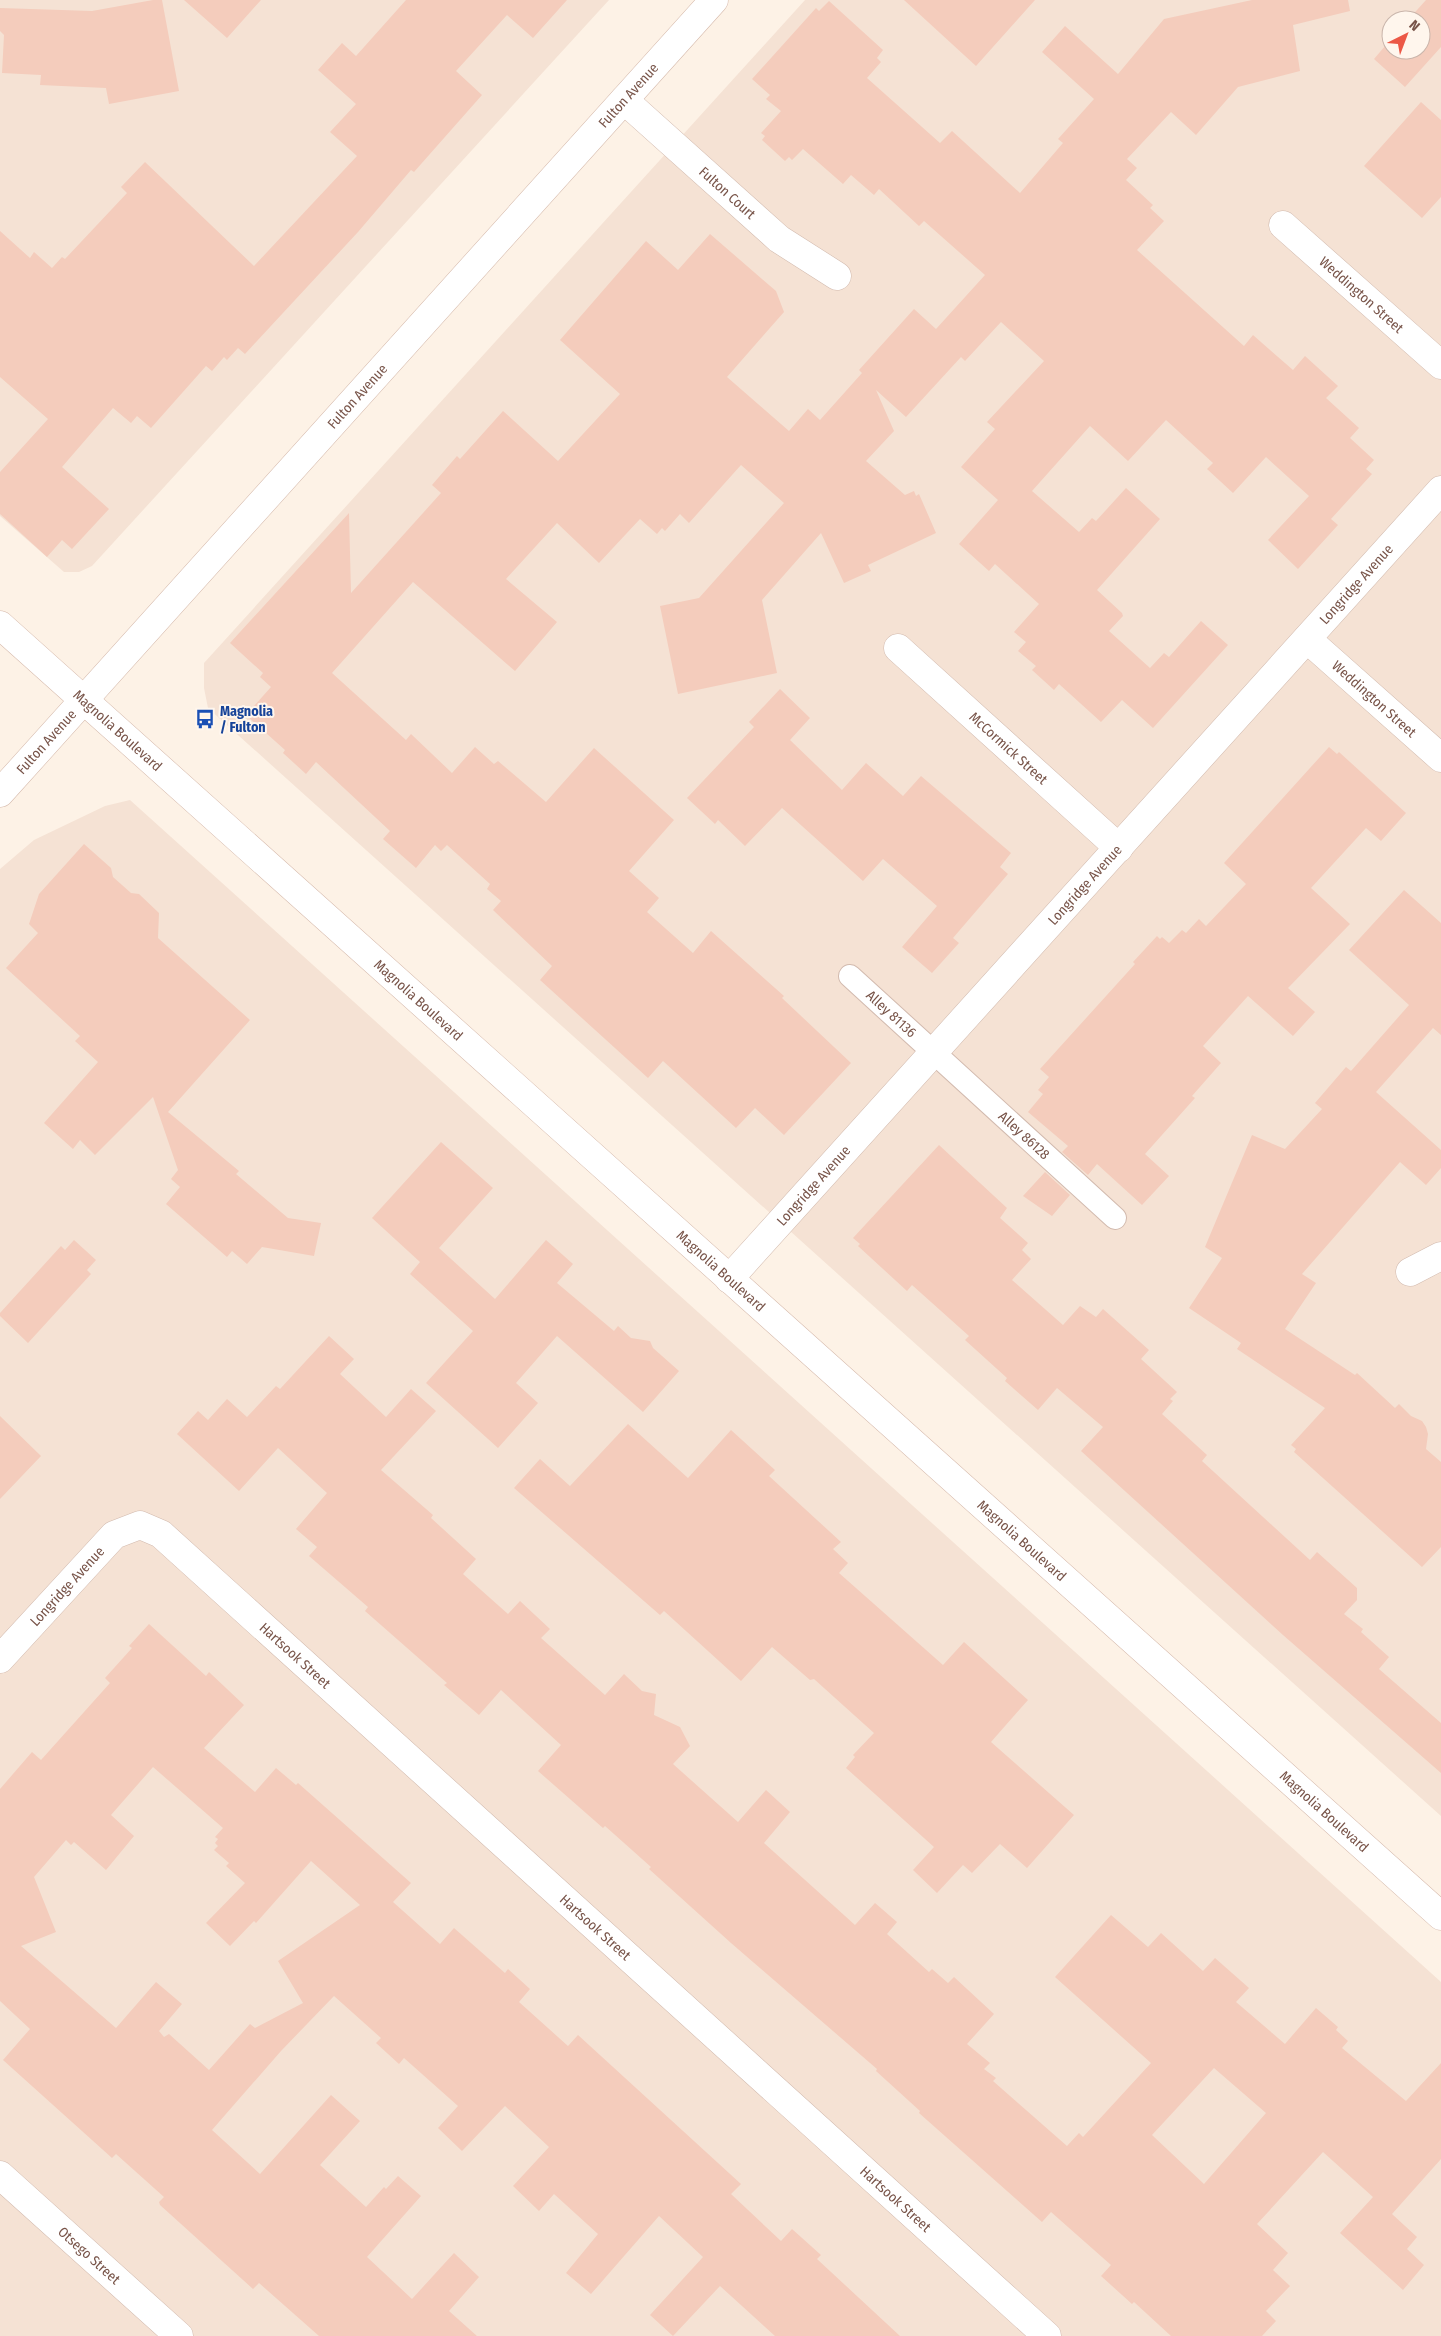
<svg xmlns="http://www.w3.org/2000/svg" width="1441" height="2336" viewBox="0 0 1441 2336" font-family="'Fira Sans Condensed',sans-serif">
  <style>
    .residential { fill: #f5e2d4; fill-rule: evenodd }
    .building { fill: #f4ccbc; fill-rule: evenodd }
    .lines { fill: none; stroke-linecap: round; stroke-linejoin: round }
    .lane-casing { stroke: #d2baae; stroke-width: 24 }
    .street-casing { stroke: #d2baae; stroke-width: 29 }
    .secondary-casing { stroke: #d5b9ab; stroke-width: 29 }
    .lane { stroke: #fff; stroke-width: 22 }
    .street { stroke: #fff; stroke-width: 28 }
    .secondary { stroke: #fff; stroke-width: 28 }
    .labels { text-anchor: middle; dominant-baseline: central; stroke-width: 4; stroke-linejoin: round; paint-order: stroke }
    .street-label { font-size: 14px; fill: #785449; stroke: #fff6ed }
    .transit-label { font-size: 14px; font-weight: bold; fill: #164399; stroke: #fff6ed; text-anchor: start }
  </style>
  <rect width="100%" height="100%" fill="#fdf2e6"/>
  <path class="residential" d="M0 0H609L92 566 79 572H64L0 516Z
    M805 0H1441V1816L208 708 204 688V663ZM1391 20H1421V50H1391Z
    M130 800 1441 1982V2336H0V869L34 840 105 806Z"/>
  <path class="building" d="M153 0H162L179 91 109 104 106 88 40 85 41 75 2 73 4 35 0 31V8L92 11Z
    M184 0H261L227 38Z
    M406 0H567L533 38 507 15 456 71 482 95 414 172 411 170 358 232 245 354 238 348 227 360 224 357 212 371 206 366 151 428 137 416 131 423 113 408 62 467 109 509 72 549 62 540 47 557 0 514V472L48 419 0 377V231L30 258 34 252 52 268 62 257 65 259 127 193 121 187 145 162 254 266 357 156 330 132 356 104 318 70 342 43 356 56Z
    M904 0H1035L976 66Z
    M1252 0H1348L1350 11 1293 25 1300 71 1238 87 1196 135 1171 112 1127 159 1137 168 1126 180 1153 205 1150 208 1164 221 1137 250 1244 346 1253 335 1293 370 1305 356 1338 386 1326 398 1359 428 1350 438 1374 460 1366 469 1372 474 1331 519 1338 525 1298 569 1268 540 1309 496 1266 457 1233 493 1207 469 1213 463 1166 420 1128 461 1090 426 1032 491 1079 532 1092 518 1096 521 1126 488 1160 519 1097 590 1122 613 1123 616 1109 631 1150 668 1164 653 1169 657 1201 621 1228 645 1153 728 1122 700 1101 722 1059 684 1054 690 1032 670 1036 666 1018 651 1026 642 1014 632 1039 604 995 564 989 571 959 544 998 500 961 467 995 429 987 422 1044 361 1001 322 965 361 961 357 906 417 876 390 894 431 866 461 905 495 914 491 916 496 919 494 936 533 868 565 871 571 844 583 821 533 762 600 777 673 678 694 660 606 699 598 784 503 741 465 689 523 680 514 665 531 662 528 657 534 640 519 599 563 557 523 506 579 557 622 515 671 413 582 332 673 406 740 411 734 452 773 475 747 494 764 498 761 546 802 594 748 674 820 629 871 659 898 647 912 693 953 711 931 784 996 782 998 851 1063 784 1135 755 1108 736 1128 663 1061 648 1078 540 980 552 966 493 910 501 901 487 889 490 884 447 845 441 851 435 845 416 868 383 839 390 831 316 762 306 774 283 753 285 750 246 715 271 687 260 677 263 673 230 643 349 513 351 593 441 493 432 485 457 456 460 459 503 411 558 461 620 394 560 340 646 241 678 270 710 234 776 291 784 312 727 377 789 431 808 409 820 420 862 373 859 370 914 309 936 329 985 275 924 221 919 226 879 189 874 195 851 175 843 184 803 149 792 160 789 157 785 161 762 140 765 136 761 133 781 111 766 99 770 95 752 79 816 8 819 11 829 1 883 50 877 58 881 62 867 78 940 143 952 131 1020 193 1063 143 1058 139 1094 99 1042 52 1065 26 1118 74 1164 19Z
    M1426 0H1441V47L1405 87 1374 59 1391 39V50H1421V20H1408Z
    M1421 102 1441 120V197L1422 218 1364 166Z
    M780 689 810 718 790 740 842 790 866 763 903 796 921 776 1011 853 1000 867 1008 874 953 938 959 943 932 973 902 947 937 906 883 859 863 881 782 808 745 846 718 820 715 824 687 798 754 727 749 722Z
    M1329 747 1337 754 1339 752 1406 813 1381 841 1366 828 1311 888 1350 924 1288 988 1315 1012 1293 1036 1248 996 1203 1046 1221 1063 1192 1096 1195 1098 1145 1154 1169 1176 1142 1205 1097 1164 1088 1175 1062 1152 1068 1146 1028 1112 1043 1094 1038 1090 1049 1077 1040 1069 1135 964 1133 962 1157 936 1160 939 1162 937 1169 943 1182 930 1186 933 1199 919 1206 926 1246 884 1224 863Z
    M84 844 111 868 113 877 131 893 139 894 159 913 158 938 250 1020 168 1112 239 1171 236 1174 288 1218 321 1223 314 1256 262 1247 247 1264 232 1251 227 1257 166 1204 180 1187 171 1179 178 1170 153 1097 95 1155 80 1140 73 1149 44 1123 98 1062 75 1041 80 1036 6 968 38 933 29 924 39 894Z
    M1404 890 1441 923V1035L1433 1028 1376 1092 1441 1150V1168L1426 1185 1400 1162 1302 1274 1316 1283 1285 1329 1355 1375 1357 1373 1395 1408 1399 1404 1411 1416 1422 1421 1426 1427 1428 1434 1426 1449 1441 1462V1547L1422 1567 1294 1452 1296 1449 1291 1445 1325 1408 1237 1349 1241 1343 1189 1308 1222 1258 1205 1247 1252 1135 1285 1149 1322 1109 1315 1103 1346 1067 1351 1071 1409 1005 1349 950Z
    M441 1142 493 1188 439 1248 495 1299 546 1240 573 1264 557 1283 614 1331 618 1326 631 1338 650 1341 653 1348 679 1371 643 1412 557 1336 516 1383 538 1403 498 1448 426 1383 473 1331 410 1274 420 1262 372 1218Z
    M939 1145 1007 1208 1000 1218 1028 1243 1022 1250 1031 1259 1012 1280 1063 1325 1080 1306 1096 1317 1103 1309 1149 1350 1141 1359 1177 1392 1170 1399 1173 1401 1162 1414 1207 1455 1202 1461 1310 1560 1317 1552 1357 1588V1600L1344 1614 1363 1629 1361 1632 1389 1657 1379 1669 1441 1723V1773L1283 1635 1081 1451 1103 1427 1057 1388 1038 1410 1005 1381 1007 1378 965 1340 969 1336 912 1285 907 1291 858 1246 860 1244 853 1238Z
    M1045 1172 1070 1195 1052 1216 1023 1196Z
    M74 1240 96 1260 87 1270 91 1274 28 1343 0 1316V1313L61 1246 65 1250Z
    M329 1336 354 1359 340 1374 386 1417 411 1389 436 1411 381 1470 433 1515 431 1518 476 1559 463 1574 508 1614 520 1601 550 1629 541 1638 605 1695 624 1674 642 1691 656 1694 654 1715 680 1727 690 1746 673 1764 738 1822 766 1790 790 1812 764 1843 855 1925 875 1903 897 1922 887 1934 929 1972 932 1969 948 1983 954 1977 994 2014 967 2044 990 2063 984 2069 996 2078 993 2081 1067 2146 1079 2133 1083 2137 1151 2063 1055 1977 1111 1915 1148 1947 1161 1933 1203 1971 1215 1958 1249 1988 1236 2002 1285 2044 1316 2008 1338 2027 1336 2030 1348 2041 1342 2048 1406 2101 1441 2063V2159L1392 2214 1417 2237 1407 2249 1424 2265 1403 2290 1340 2233 1373 2197 1323 2152 1257 2224 1288 2253 1273 2270 1290 2286 1266 2311 1276 2321 1262 2336H1171L1134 2302 1132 2304 1101 2276 1111 2265 1051 2212 1042 2222 919 2113 920 2111 876 2071 877 2069 731 1943 649 1869 651 1867 605 1826 603 1828 538 1771 561 1745 501 1690 479 1715 444 1685 447 1683 365 1611 368 1607 309 1556 317 1547 296 1529 327 1493 278 1448 239 1491 177 1434 198 1411 208 1420 227 1399 247 1417 276 1386 280 1389ZM1214 2068 1266 2113 1204 2184 1152 2135Z
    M0 1416 41 1456 0 1499Z
    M628 1424 688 1478 731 1430 775 1470 769 1476 841 1542 833 1549 848 1563 839 1573 943 1665 964 1642 1028 1700 991 1742 1074 1815 1027 1868 1000 1844 972 1873 963 1865 937 1893 913 1870 934 1847 846 1768 855 1757 853 1755 874 1733 814 1679 810 1680 772 1647 741 1681 664 1611 660 1615 514 1488 540 1459 570 1486Z
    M149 1624 206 1676 209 1672 244 1705 204 1748 255 1792 276 1768 296 1785 298 1783 411 1883 393 1902 440 1944 454 1928 505 1973 508 1969 530 1989 519 2002 568 2046 578 2035 741 2184 731 2194 781 2241 792 2229 821 2255 817 2259 900 2336H775L720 2286 673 2336 650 2315 703 2257 659 2216 591 2294 566 2273 598 2234 554 2194 539 2211 513 2186 549 2147 505 2106 462 2151 438 2128 458 2106 404 2058 399 2064 376 2043 381 2038 334 1996 281 2051 212 2130 260 2174 331 2095 360 2121 320 2165 366 2207 384 2187 386 2189 398 2176 421 2196 367 2257 412 2299 454 2253 479 2277 449 2311 477 2336H319L259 2283 253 2289 160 2205 159 2202 164 2197 116 2154 112 2158 3 2060 30 2029 0 2001V1789L32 1752 41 1760 110 1683 105 1678 132 1648 129 1646ZM153 1767 223 1828 215 1837 218 1839 215 1843 218 1846 214 1850 229 1863 226 1866 245 1883 206 1923 230 1946 254 1921 256 1923 311 1861 360 1905 278 1961 303 2003 255 2028 250 2024 209 2070 169 2034 164 2037 159 2031 182 2004 156 1982 116 2028 21 1946 56 1932 34 1877 66 1840 71 1845 74 1842 106 1870 134 1836 111 1815Z"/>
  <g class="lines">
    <defs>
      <g id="lane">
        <path id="s1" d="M850 976 1115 1218"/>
      </g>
      <g id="street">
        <path id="s2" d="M624 100 779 239 837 276"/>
        <path id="s3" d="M1283 225 1441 365"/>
        <path id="s4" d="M1307 639 1441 758"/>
        <path id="s5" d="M898 648 1119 848"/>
        <path d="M1410 1272 1441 1256"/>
        <path id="s6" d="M729 1279 1441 490"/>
        <path id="s7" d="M0 1659 114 1535 140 1525 161 1534 1047 2336"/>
        <path id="s8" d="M0 2175 179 2336"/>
      </g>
      <g id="secondary">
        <path id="s9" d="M0 625 1441 1916"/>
        <path id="s10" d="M0 793 714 0"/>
      </g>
    </defs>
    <use href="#lane" class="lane-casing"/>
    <use href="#street" class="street-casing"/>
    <use href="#secondary" class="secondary-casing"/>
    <use href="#lane" class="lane"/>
    <use href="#street" class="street"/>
    <use href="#secondary" class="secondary"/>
  </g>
  <defs>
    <symbol id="bus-bare" viewBox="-9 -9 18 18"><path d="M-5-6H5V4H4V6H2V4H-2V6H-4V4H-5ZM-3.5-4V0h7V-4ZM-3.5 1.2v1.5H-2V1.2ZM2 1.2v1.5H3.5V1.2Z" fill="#1a4fb4" stroke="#fff6ed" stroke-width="2.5" paint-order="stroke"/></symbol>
  </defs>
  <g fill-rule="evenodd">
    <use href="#bus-bare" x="191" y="705" width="28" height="28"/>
  </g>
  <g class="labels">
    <g class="street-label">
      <text stroke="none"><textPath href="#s10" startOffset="939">Fulton Avenue</textPath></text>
      <text stroke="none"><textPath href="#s2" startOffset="139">Fulton Court</textPath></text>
      <text stroke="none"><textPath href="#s3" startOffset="105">Weddington Street</textPath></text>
      <text stroke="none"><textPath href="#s10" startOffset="534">Fulton Avenue</textPath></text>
      <text stroke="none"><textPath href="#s6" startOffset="936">Longridge Avenue</textPath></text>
      <text stroke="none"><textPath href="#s4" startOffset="90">Weddington Street</textPath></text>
      <text stroke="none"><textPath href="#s9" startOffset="158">Magnolia Boulevard</textPath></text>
      <text stroke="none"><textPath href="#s10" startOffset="69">Fulton Avenue</textPath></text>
      <text stroke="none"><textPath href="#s5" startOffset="149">McCormick Street</textPath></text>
      <text stroke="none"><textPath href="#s6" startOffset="531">Longridge Avenue</textPath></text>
      <text stroke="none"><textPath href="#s9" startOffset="562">Magnolia Boulevard</textPath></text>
      <text stroke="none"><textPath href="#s1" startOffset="56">Alley 81136</textPath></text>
      <text stroke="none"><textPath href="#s1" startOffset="236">Alley 86128</textPath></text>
      <text stroke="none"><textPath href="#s6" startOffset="126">Longridge Avenue</textPath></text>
      <text stroke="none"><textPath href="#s9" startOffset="968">Magnolia Boulevard</textPath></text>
      <text stroke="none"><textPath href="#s9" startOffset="1372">Magnolia Boulevard</textPath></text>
      <text stroke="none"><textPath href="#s7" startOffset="99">Longridge Avenue</textPath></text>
      <text stroke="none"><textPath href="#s7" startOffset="400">Hartsook Street</textPath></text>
      <text stroke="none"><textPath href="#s9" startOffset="1778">Magnolia Boulevard</textPath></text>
      <text stroke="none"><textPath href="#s7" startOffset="805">Hartsook Street</textPath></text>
      <text stroke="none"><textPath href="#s7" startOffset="1210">Hartsook Street</textPath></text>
      <text stroke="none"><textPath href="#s8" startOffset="120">Otsego Street</textPath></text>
    </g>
    <g class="transit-label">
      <text x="220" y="711">Magnolia<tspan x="220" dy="16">/ Fulton</tspan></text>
    </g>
  </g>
  <g transform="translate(1406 35) rotate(42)"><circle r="24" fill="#fff6ed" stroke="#c9b5ab"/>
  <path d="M0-4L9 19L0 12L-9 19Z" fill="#ec5846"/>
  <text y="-8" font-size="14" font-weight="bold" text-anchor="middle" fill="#785449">N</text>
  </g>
</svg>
